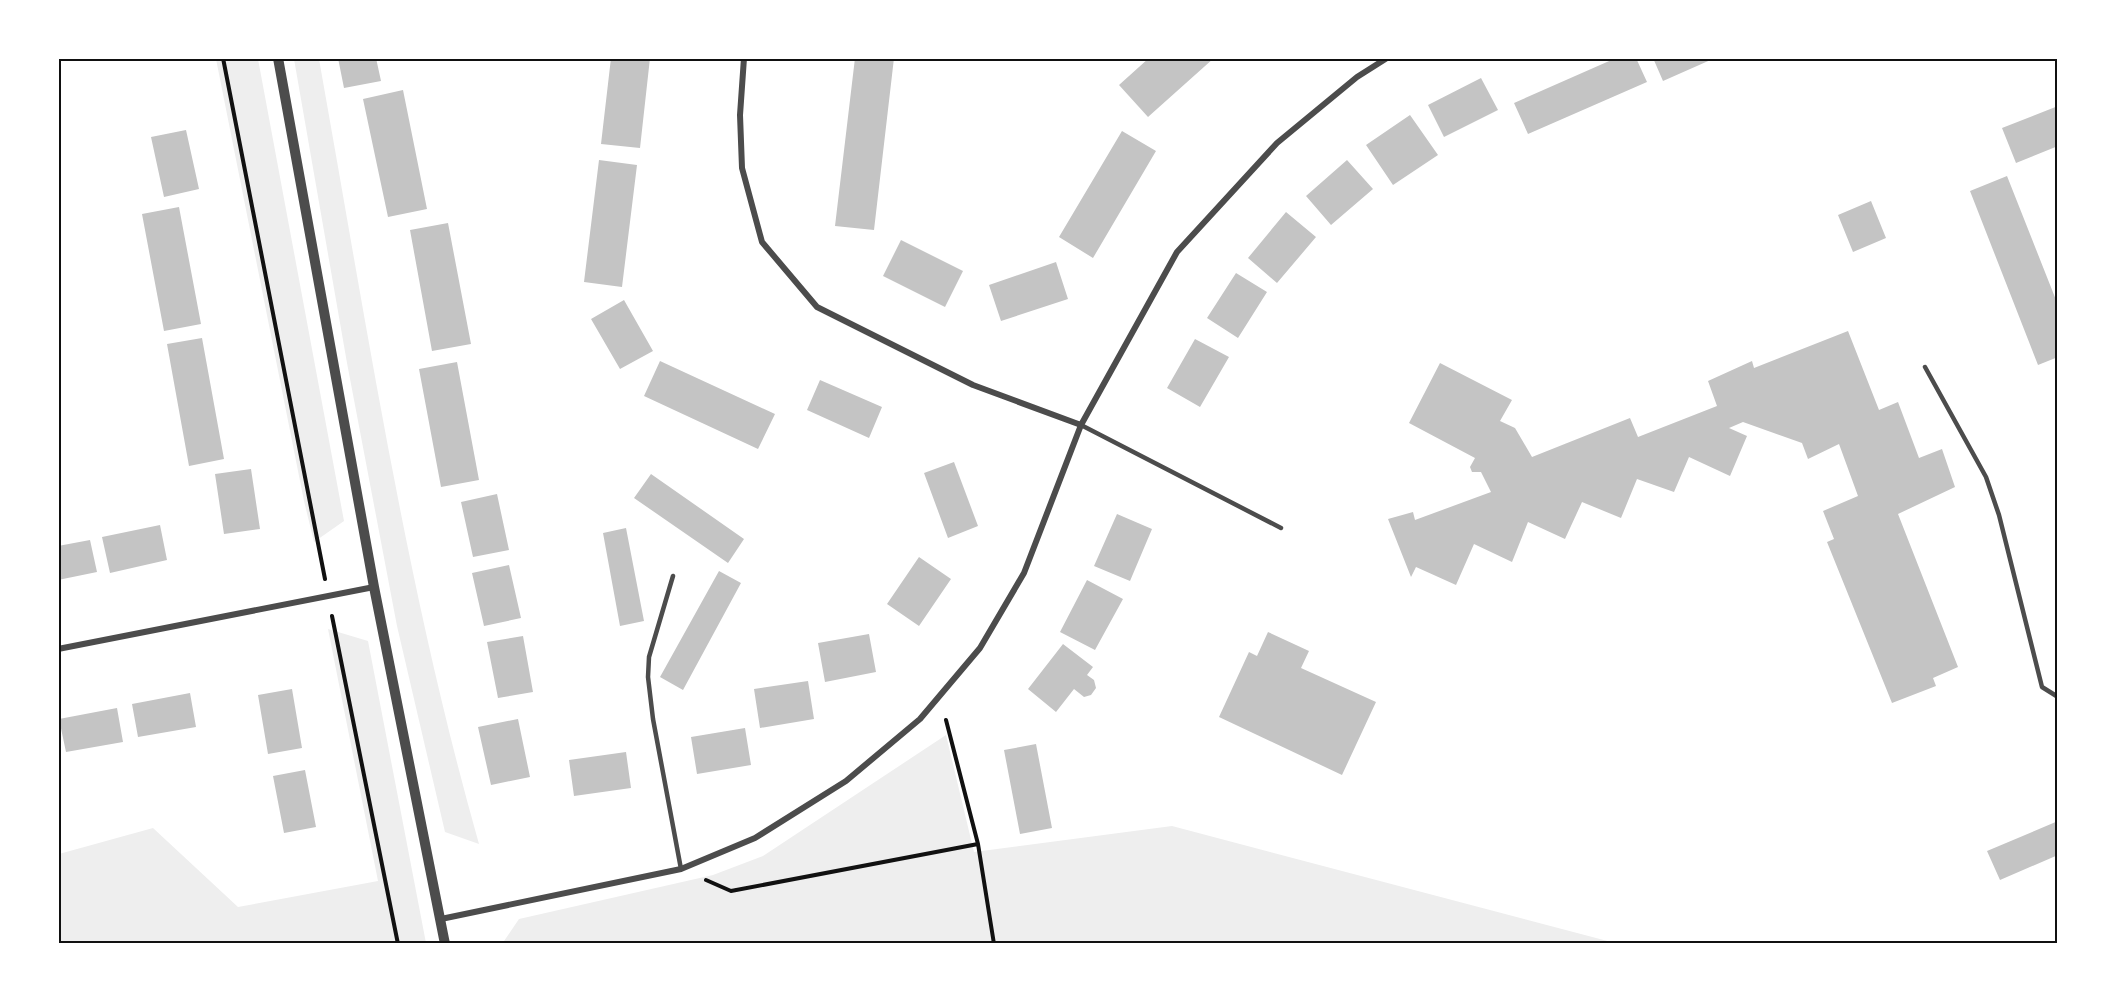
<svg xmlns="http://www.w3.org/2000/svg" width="2116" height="1002" viewBox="0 0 2116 1002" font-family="Rubik,sans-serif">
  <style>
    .green { fill: #eee }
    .building { fill: #c4c4c4 }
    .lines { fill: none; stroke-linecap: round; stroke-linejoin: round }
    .path { stroke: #111; stroke-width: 4 }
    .service { stroke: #4c4c4c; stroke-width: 4.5 }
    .minor { stroke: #4c4c4c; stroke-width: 6 }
    .tertiary { stroke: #4c4c4c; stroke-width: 10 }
    .neatline { fill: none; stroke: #111; stroke-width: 2 }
  </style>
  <rect width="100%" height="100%" fill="#fff"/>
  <path class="green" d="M216 59H258L344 521 314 542 304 501Z
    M294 59H319C366 321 406 587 479 844L445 832 397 626 347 363Z
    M328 629 368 641 426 943 59 944V854L153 828 238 907 378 881Z
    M946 735 974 852 1172 826 1615 943 502 944 519 919 713 875 763 856Z"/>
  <path class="building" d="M338 58H376L381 81 344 88Z
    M611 58H650L640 148 601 144Z
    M855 58H894L874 230 835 226Z
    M1149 58H1214L1148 117 1119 85Z
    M1616 58H1636L1647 82 1528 134 1514 103Z
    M1653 58H1715L1663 81Z
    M1481 78 1498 110 1444 137 1428 105Z
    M403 90 427 209 388 217 363 99Z
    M2058 106V146L2016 163 2002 128Z
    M1410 115 1438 155 1393 185 1366 145Z
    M186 130 199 189 164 197 151 137Z
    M1122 131 1156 151 1093 258 1059 237Z
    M599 160 637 165 622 287 584 282Z
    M1347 160 1373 189 1331 225 1306 196Z
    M2007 176 2058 305V357L2038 365 1970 191Z
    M1871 201 1886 238 1853 252 1838 215Z
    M179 207 201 324 164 331 142 214Z
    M1286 212 1316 237 1277 283 1248 258Z
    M448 223 471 344 432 351 410 230Z
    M901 240 963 271 945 307 883 276Z
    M1056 262 1068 299 1001 321 989 285Z
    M1236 273 1267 292 1238 338 1207 318Z
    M624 300 653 351 620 369 591 319Z
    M1848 331 1879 410 1898 402 1919 458 1942 449 1955 487 1898 514 1958 667 1933 678 1936 686 1892 703 1827 542 1834 539 1823 511 1858 496 1839 444 1808 459 1802 443 1743 422 1729 428 1747 436 1730 476 1689 457 1674 492 1637 479 1621 518 1582 502 1565 539 1528 522 1512 562 1474 544 1456 585 1416 567 1411 577 1388 519 1413 512 1415 520 1491 492 1481 472H1472L1470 467 1475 458 1409 423 1440 363 1512 400 1500 421 1515 428 1532 457 1630 418 1638 437 1717 406 1708 381 1752 361 1754 368Z
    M202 338 224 459 189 466 167 344Z
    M1195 339 1229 357 1200 407 1167 388Z
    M660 361 775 414 758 449 644 396Z
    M457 362 479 480 441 487 419 369Z
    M820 380 882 407 869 438 807 410Z
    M954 462 978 526 948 538 924 473Z
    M251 469 260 529 224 534 215 474Z
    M651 474 744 539 728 563 634 498Z
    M497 494 509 550 473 557 461 502Z
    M1117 514 1152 529 1130 581 1094 566Z
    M160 525 167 560 110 573 102 537Z
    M626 528 644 621 620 626 603 533Z
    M90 540 97 572 58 580V546Z
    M919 557 951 579 919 626 887 604Z
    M509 565 521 618 484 626 472 573Z
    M719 571 741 583 683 690 660 677Z
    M1087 580 1123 599 1095 650 1060 632Z
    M1268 632 1309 651 1301 668 1376 702 1342 775 1219 717 1249 652 1257 656Z
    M869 634 876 672 825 682 818 643Z
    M523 636 533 692 498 698 487 642Z
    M1063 644 1093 667 1087 675 1094 680 1096 688 1091 695 1084 697 1074 689 1056 712 1028 689Z
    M808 681 814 719 760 728 754 689Z
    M292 689 302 748 268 754 258 695Z
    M190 693 196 727 138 737 132 704Z
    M117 708 123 742 66 752 59 719Z
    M518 719 530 777 491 785 478 727Z
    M745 728 751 765 697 774 691 737Z
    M1036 744 1052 828 1020 834 1004 750Z
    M626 752 631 788 574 796 569 760Z
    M305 770 316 827 284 833 273 776Z
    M2058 821V855L2000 880 1987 851Z"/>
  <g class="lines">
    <path class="path" d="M223 58 325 579
      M332 616 398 944
      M946 720 978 844 994 944
      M706 880 731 891 978 844"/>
    <path class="service" d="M1925 367 1986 477 1999 515 2042 687 2058 697
      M1081 425 1281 528
      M673 576 649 657 648 677 653 719 681 869"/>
    <path class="minor" d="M744 58 740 115 742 168 762 242 817 307 973 385 1081 425
      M58 649 374 587
      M441 919 681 869 755 838 846 781 920 719 980 648 1024 573 1081 425 1177 252 1277 143 1357 77 1387 58"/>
    <path class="tertiary" d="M278 58 374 587 445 944"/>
  </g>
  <rect width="2116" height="1002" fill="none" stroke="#ffffff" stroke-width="120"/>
  <rect x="60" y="60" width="1996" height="882" class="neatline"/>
</svg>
